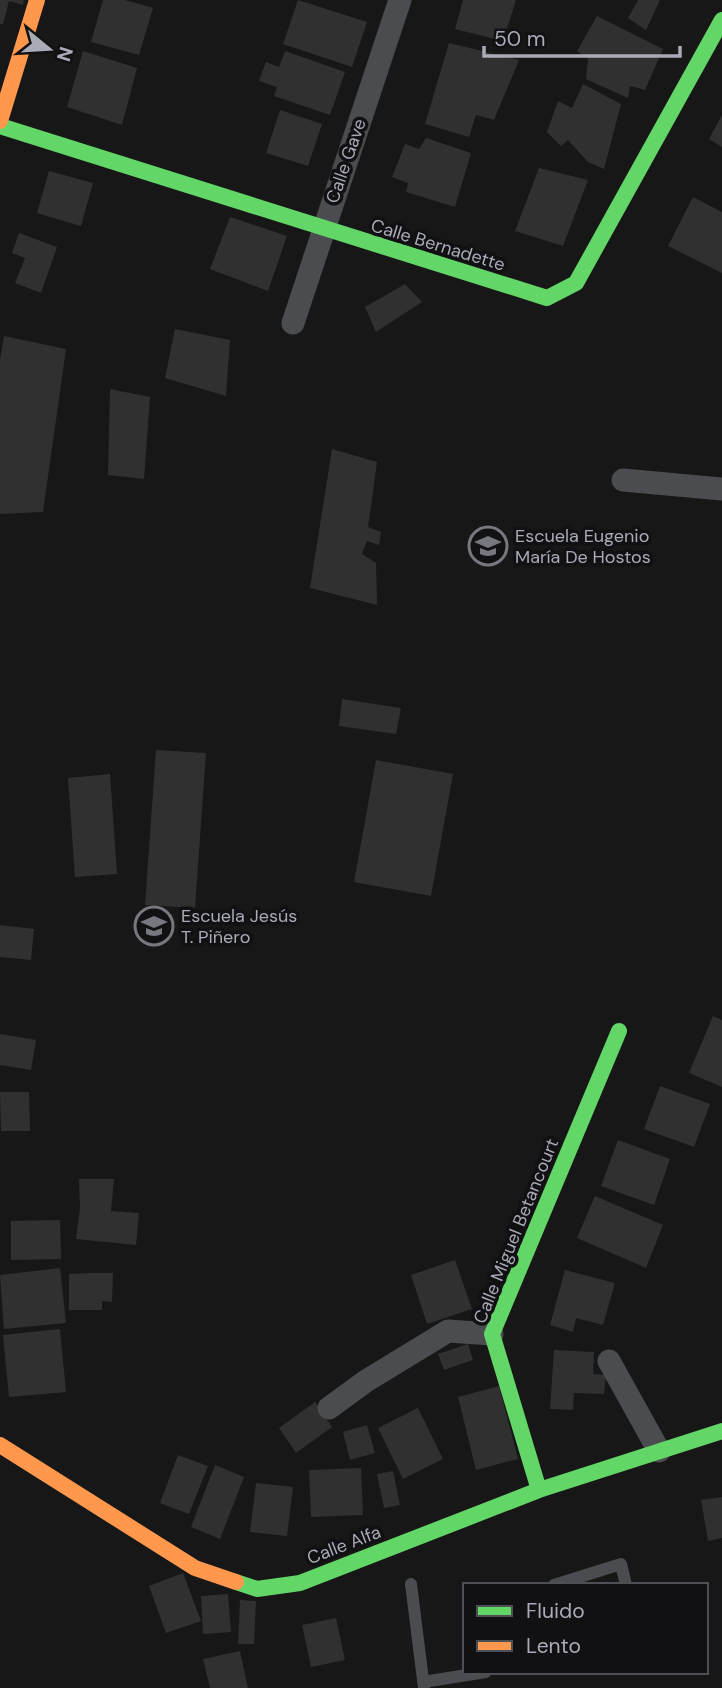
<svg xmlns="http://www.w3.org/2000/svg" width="722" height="1688" viewBox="0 0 722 1688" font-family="'DM Sans',sans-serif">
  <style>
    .building { fill: #303031 }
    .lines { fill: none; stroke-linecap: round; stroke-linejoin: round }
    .lane { stroke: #4b4c4f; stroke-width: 12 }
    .street { stroke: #4b4c4f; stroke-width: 23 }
    .fast { stroke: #63d668; stroke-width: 16 }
    .slow { stroke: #ff974d; stroke-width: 16 }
    .labels { text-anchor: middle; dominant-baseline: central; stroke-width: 7; stroke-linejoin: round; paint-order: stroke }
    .street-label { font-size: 18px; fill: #a9abb7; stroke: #111113 }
    .poi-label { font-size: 18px; fill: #a9abb7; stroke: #111113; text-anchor: start }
  </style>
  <rect width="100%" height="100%" fill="#171717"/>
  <path class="building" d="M0 0H24L23 5 9 1 3 24H0Z
    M103 0H125L153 8 139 55 91 42Z
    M298 0 367 22 352 67 283 44Z
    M463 0H516L503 41 455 29Z
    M638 0H660L646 30 628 18Z
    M597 16 663 49 645 90 630 86 628 98 586 79 588 59 577 51Z
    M449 43 519 60 494 120 476 115 469 137 425 124Z
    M83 51 137 68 122 125 67 107Z
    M285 51 345 72 330 115 274 96 277 87 259 81 266 62 279 67Z
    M583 84 621 104 604 169 588 162 568 140 561 146 547 132 558 101 572 108Z
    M280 110 322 124 308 166 266 153Z
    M722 115V147L709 139Z
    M426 138 471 153 455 207 406 192 408 183 392 177 405 144 419 149Z
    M539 168 588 180 563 246 515 231Z
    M49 171 93 183 81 226 37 213Z
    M693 197 722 212V273L668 246Z
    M230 217 287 236 268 291 210 269Z
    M19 233 57 247 41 293 15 283 25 258 12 253Z
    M405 284 422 302 376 332 365 307Z
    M175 329 230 340 226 396 165 378Z
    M4 336 66 349 43 512 0 514V360Z
    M110 389 150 397 144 479 108 475Z
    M332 449 377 462 368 527 381 532 379 545 367 541 362 554 376 563 377 605 310 588Z
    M342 699 401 708 396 734 339 726Z
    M156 750 206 753 195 908 145 905Z
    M376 760 453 774 431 896 354 882Z
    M110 774 117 874 75 877 68 778Z
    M0 925 34 929 31 960 0 957Z
    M713 1016 722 1020V1087L689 1073Z
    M0 1034 36 1040 31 1070 0 1065Z
    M660 1086 710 1104 694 1147 644 1129Z
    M0 1092H29L30 1131H1Z
    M618 1140 670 1159 654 1205 601 1186Z
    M79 1179H114L111 1211 139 1213 136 1245 76 1239 80 1208Z
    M595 1196 663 1225 646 1268 577 1238Z
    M60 1220 61 1259 11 1260V1221Z
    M455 1260 472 1309 427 1324 411 1275Z
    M60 1268 66 1323 4 1329 0 1275Z
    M565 1270 615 1283 603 1325 576 1318 573 1332 550 1325Z
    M90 1273H113L112 1302 102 1301V1310H69V1274Z
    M60 1329 66 1392 9 1397 3 1335Z
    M468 1344 473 1360 444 1370 438 1354Z
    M554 1350 594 1352 593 1374 606 1375 604 1394 574 1393 573 1410 550 1409Z
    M499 1386 518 1459 476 1470 458 1397Z
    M315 1402 332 1427 296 1453 279 1428Z
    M418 1408 443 1459 403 1479 378 1428Z
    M367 1425 375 1453 350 1460 343 1432Z
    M178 1455 208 1466 189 1514 160 1503Z
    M215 1465 244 1477 220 1539 191 1527Z
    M361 1468 363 1515 311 1517 309 1470Z
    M393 1471 400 1505 384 1508 377 1474Z
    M256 1483 293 1487 287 1536 250 1532Z
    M722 1497V1538L708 1541 701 1500Z
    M183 1573 201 1621 166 1633 149 1586Z
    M228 1594 231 1632 203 1634 201 1596Z
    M240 1600 256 1601 254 1644H238Z
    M336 1618 345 1660 311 1667 302 1625Z
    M240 1651 248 1688H210L203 1659Z"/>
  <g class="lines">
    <path class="lane" d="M411 1584 424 1688
      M554 1585 621 1564 626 1585
      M423 1682 486 1672"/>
    <path class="street" d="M293 323 400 0
      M623 480 722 489
      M609 1361 659 1451
      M329 1408 366 1381 448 1331 492 1334"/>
    <path class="fast" d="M0 126 547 298 576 283 722 20
      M539 1490 492 1334 619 1031
      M236 1582 257 1589 300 1583 539 1490 722 1431"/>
    <path class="slow" d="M0 121 37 0
      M0 1445 195 1568 236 1582"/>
  </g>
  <defs>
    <symbol id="school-ring" viewBox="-11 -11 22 22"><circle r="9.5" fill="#111113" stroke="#76777f" stroke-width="1.5"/><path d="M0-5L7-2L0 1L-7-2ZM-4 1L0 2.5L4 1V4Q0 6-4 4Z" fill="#76777f"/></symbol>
  </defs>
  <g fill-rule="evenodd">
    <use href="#school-ring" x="466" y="524" width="44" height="44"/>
    <use href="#school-ring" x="132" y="904" width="44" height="44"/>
  </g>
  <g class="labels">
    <g class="street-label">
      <text transform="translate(346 161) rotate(-71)">Calle Gave</text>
      <text transform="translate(438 245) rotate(17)">Calle Bernadette</text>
      <text transform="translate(516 1231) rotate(-68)">Calle Miguel Betancourt</text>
      <text transform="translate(344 1545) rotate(-21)">Calle Alfa</text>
    </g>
    <g class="poi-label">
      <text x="515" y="536">Escuela Eugenio<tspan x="515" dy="21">María De Hostos</tspan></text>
      <text x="181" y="916">Escuela Jesús<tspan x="181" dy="21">T. Piñero</tspan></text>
    </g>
  </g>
  <rect x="463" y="1583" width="245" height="91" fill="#111113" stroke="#4e4f55" stroke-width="2"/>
  <rect x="477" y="1606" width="35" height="10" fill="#63d668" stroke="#4e4f55" stroke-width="2"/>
  <text x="526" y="1618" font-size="21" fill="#a9abb7">Fluido</text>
  <rect x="477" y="1641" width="35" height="10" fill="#ff974d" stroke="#4e4f55" stroke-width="2"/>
  <text x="526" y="1653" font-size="21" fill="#a9abb7">Lento</text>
  <g transform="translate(49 49) rotate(108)" stroke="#111113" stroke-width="5" paint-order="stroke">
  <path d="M0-5L12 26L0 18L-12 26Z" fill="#a9abb7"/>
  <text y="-10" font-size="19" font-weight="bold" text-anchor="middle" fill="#a9abb7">N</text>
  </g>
  <path d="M484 46v10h196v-10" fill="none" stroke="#a9abb7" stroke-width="3.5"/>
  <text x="494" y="46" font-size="21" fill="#a9abb7" stroke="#111113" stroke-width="5" paint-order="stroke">50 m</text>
</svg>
